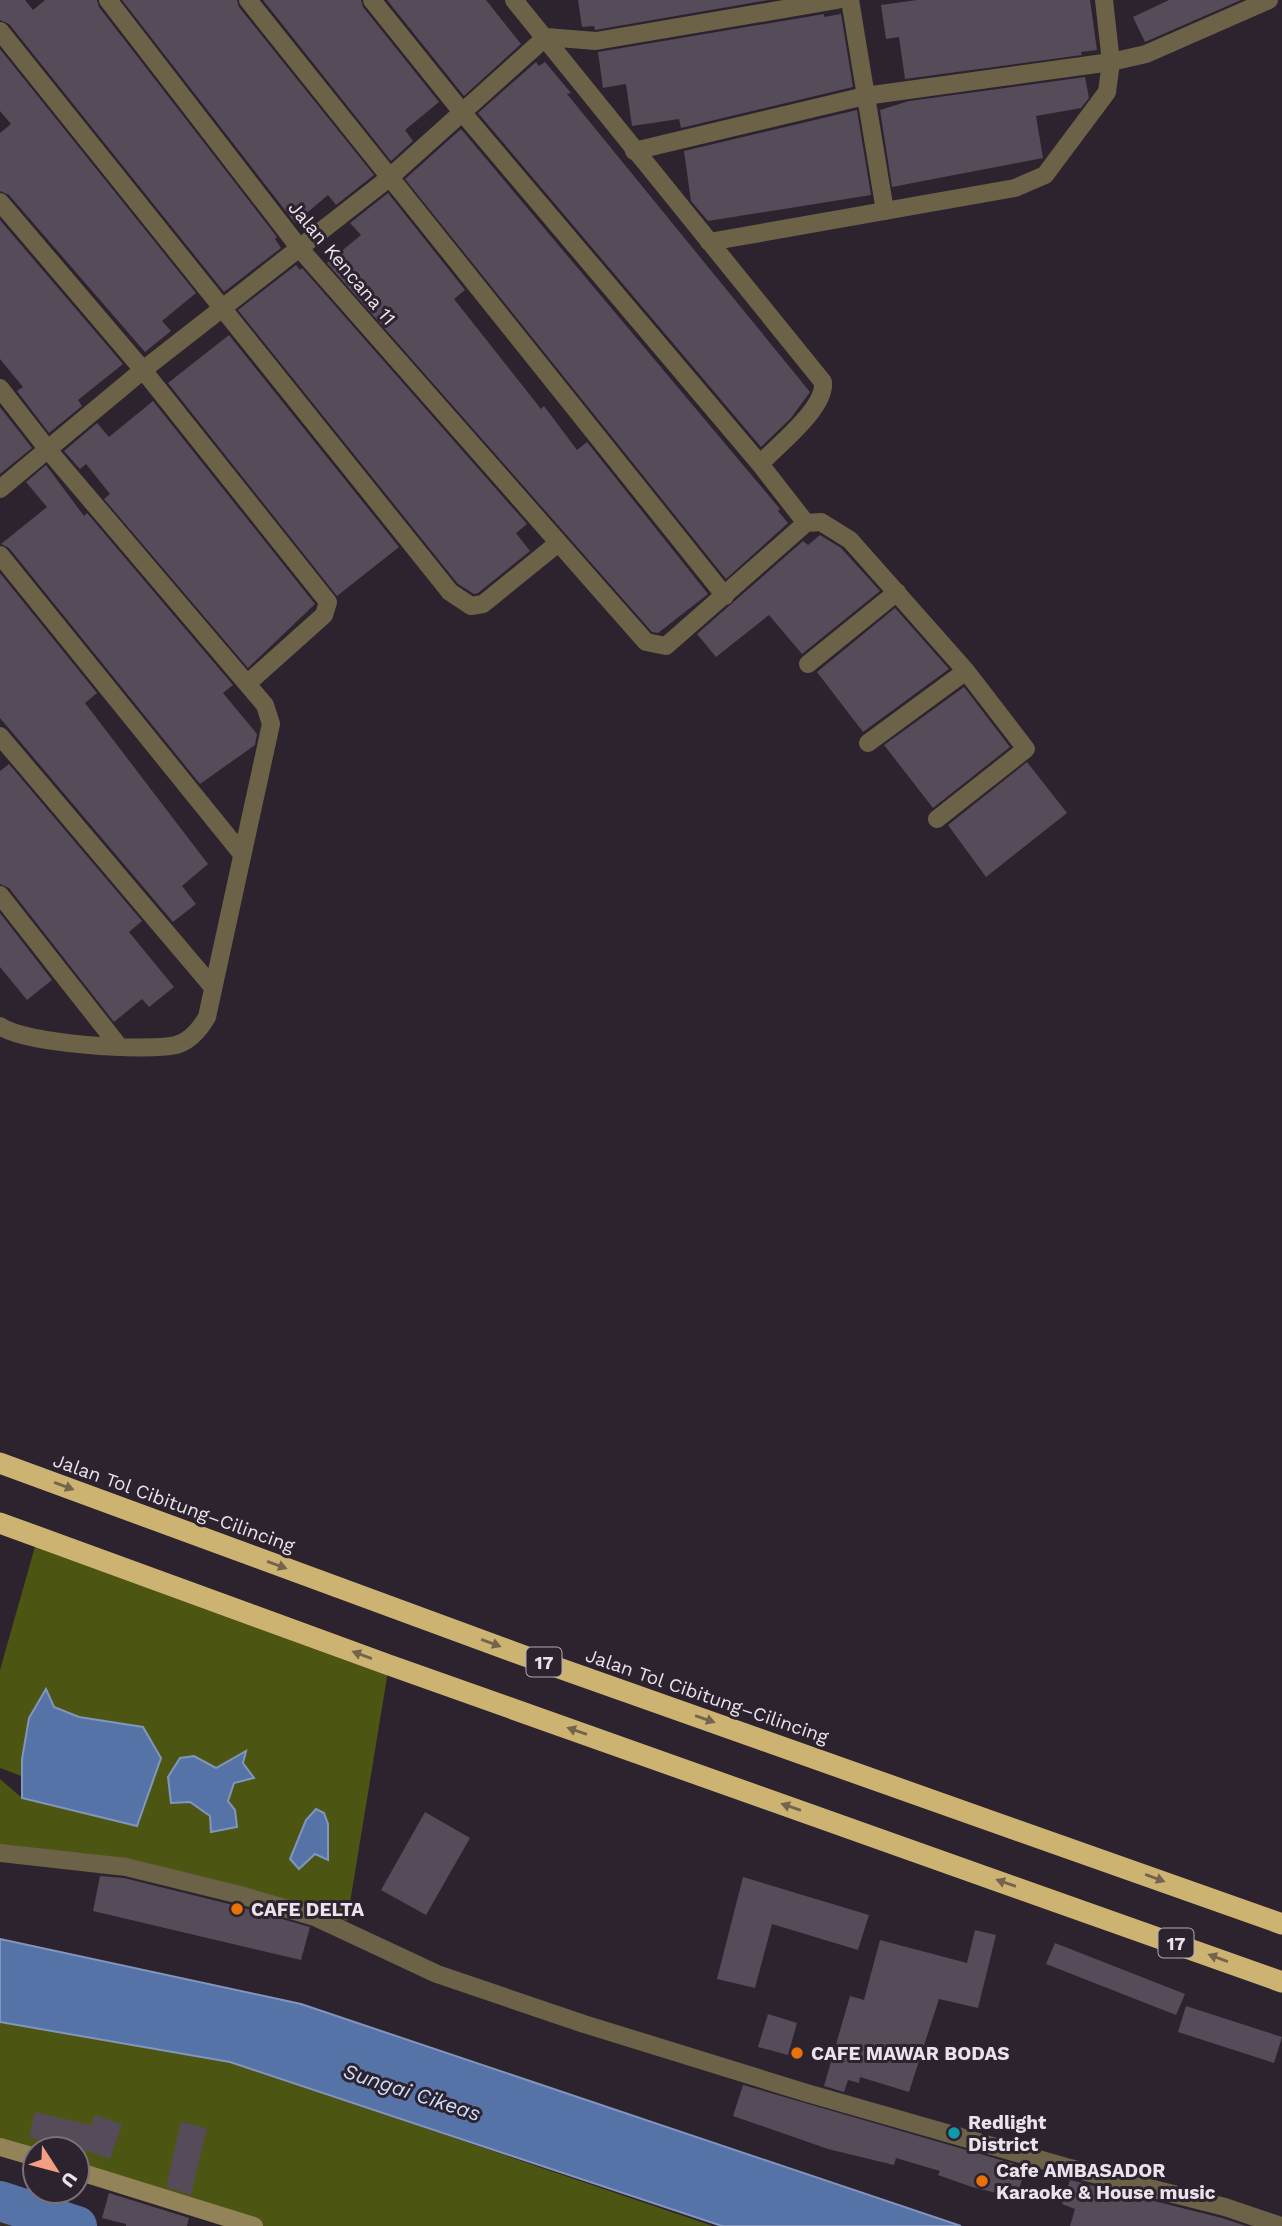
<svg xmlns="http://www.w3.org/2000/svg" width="1282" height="2226" viewBox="0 0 1282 2226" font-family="'Work Sans',sans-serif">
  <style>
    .commercial { fill: #392c1f }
    .green { fill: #4d5513; fill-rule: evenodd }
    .water { fill: #5673a8; stroke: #8295bc; stroke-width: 2 }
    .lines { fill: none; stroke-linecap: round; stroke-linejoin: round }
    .river { stroke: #5673a8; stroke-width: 40 }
    .building { fill: #564b58 }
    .street { stroke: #6c6248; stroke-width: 18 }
    .secondary { stroke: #938359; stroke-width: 18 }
    .highway { stroke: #ccb371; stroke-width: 21 }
    .oneway { fill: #75644d }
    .food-dot { fill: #e8710a; stroke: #2d232f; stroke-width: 2.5 }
    .culture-dot { fill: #0f9aa8; stroke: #2d232f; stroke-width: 2.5 }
    .labels { text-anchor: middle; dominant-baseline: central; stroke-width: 6; stroke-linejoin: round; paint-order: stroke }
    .shield { fill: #2d232f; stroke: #b1a9b3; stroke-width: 2 }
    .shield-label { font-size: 18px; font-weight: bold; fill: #eae3eb }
    .street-label { font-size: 19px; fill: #eae3eb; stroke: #2d232f }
    .poi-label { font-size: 19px; font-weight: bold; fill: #eae3eb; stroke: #2d232f; text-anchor: start }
    .water-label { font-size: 21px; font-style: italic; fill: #cbddfd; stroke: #2d232f }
  </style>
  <rect width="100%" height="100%" fill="#2d232f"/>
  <path class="commercial" d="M0 2201 36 2213 77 2226H0Z"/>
  <path class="green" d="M38 1536 389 1665 347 1921 306 1905 0 1853V1779L22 1798 143 1727 79 1717 54 1707 46 1690 22 1759 24 1777 0 1768V1670ZM245 1752 243 1763 253 1778 234 1783 228 1801 235 1810 211 1832 210 1816 190 1802 194 1756 216 1768ZM328 1824V1859L315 1854 300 1869Z
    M0 2022 230 2062 713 2226H240L77 2174V2149L0 2150Z"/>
  <path class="water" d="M46 1689 54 1707 79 1717 143 1727 161 1758 137 1826 22 1798V1759L29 1718Z
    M246 1751 243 1763 254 1778 234 1783 228 1801 235 1810 237 1827 211 1832 210 1816 190 1802 171 1803 168 1777 180 1758 194 1756 216 1768Z
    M316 1809 324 1813 328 1824V1860L315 1854 299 1869 290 1859 306 1820Z
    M0 1939 301 2004 961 2226H722L230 2062 0 2022Z"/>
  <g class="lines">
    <path class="river" d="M0 2201 77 2226"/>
  </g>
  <path class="building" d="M0 0H25L33 10 45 0H97L99 7 277 237 275 239 281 248 224 292 9 24 0 20Z
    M122 0H237L239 7 374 175 336 205 328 195 295 223Z
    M263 0H361L363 7 439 102 405 130 413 141 391 161Z
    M387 0H486L521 44 464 96Z
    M578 0H769L595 30 594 26 582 27Z
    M917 0H1090L1097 50 1081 52 1082 55 905 79 899 37 886 39 881 5Z
    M1169 0H1241L1145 42 1133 17Z
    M824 14V17L841 14 853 87 681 128 679 119 632 126 626 84 603 88 598 52Z
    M0 49 196 293 162 321 171 331 145 352 9 195 0 191V133L11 124 0 111Z
    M536 62 539 66 545 62 571 93 567 94 810 392 791 418 761 447 478 113Z
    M1085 77 1089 98 1081 108 1036 116 1043 158 892 187 880 110 909 101Z
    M857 110 871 195 708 221 691 201 684 151Z
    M461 129 780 509 778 511 788 523 726 579 405 179Z
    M388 193 465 290 454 299 541 409 544 406 577 450 587 442 708 594 658 633 652 632 327 263 361 235 350 223Z
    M0 220 123 364 78 400 82 406 49 433 17 391 23 387 0 359Z
    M296 265 300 270 302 268 527 524 516 533 530 551 478 593 474 594 458 584 238 310Z
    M229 335 399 547 337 596 168 383Z
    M153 401 315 604 248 668 104 499 110 494 86 464 80 469 64 451 97 423 109 437Z
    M0 407 32 448 0 474Z
    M46 465 84 516 87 513 233 685 223 693 257 734 255 745 200 784 9 548 1 544 47 507 26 482Z
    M820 535 841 548 880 591 802 654 769 615 716 657 697 634 803 541 808 545Z
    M0 573 97 693 85 703 208 864 182 886 196 904 173 922 0 718Z
    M895 608 949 669 863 732 817 672Z
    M964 687 1010 747 933 808 884 745Z
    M1027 762 1067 813 986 877 948 825Z
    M9 764 142 921 129 932 174 987 149 1007 142 999 114 1022 9 888 0 884V771Z
    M0 913 52 980 27 1000 0 967Z
    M425 1812 470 1838 426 1915 381 1890Z
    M100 1876 124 1878 237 1906 310 1927 301 1960 93 1911Z
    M743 1877 869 1915 858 1950 772 1924 755 1988 717 1979Z
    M975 1930 996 1935 978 2008 939 1999 909 2092 860 2077 859 2083 848 2080 844 2092 824 2086 850 1996 864 2000 880 1940 967 1963Z
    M1055 1943 1185 1994 1176 2015 1046 1964Z
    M1186 2006 1282 2037 1274 2063 1178 2032Z
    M768 2014 797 2023 788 2055 758 2047Z
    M743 2085 1025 2167 1017 2198 972 2187 938 2175 940 2171 896 2158 894 2165 828 2149 733 2116Z
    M35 2112 91 2125 95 2115 122 2124 110 2159 64 2143 63 2145 29 2137Z
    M181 2122 207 2128 191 2195 166 2187Z
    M1070 2180 1222 2218 1246 2226H1070L1075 2209 1062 2204Z
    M109 2193 189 2218 187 2226H126V2224L102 2218Z"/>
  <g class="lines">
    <path class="street" d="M108 0 301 250 646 642 666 646 806 523 821 522 850 540 966 671 1026 749 937 819
      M248 0 725 596
      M372 0 462 112 760 464 806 523
      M514 0 823 382C826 408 778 445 760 464
      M850 0 885 211
      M0 31 450 592 471 606 483 604 557 544
      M634 151 865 96 1111 62 1146 54 1269 0
      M0 202 143 370 328 602 324 615 248 683
      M709 242 1015 188 1045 175 1107 92 1111 62 1104 0
      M0 388 49 451 265 705 271 724 207 1017C200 1029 191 1041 176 1045 147 1052 24 1044 0 1026
      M0 489 143 370 389 178 546 37 596 41 837 0
      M0 555 242 854
      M808 664 897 592
      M0 736 211 985
      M868 743 966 671
      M0 895 118 1045
      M0 1853 126 1867 240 1895 315 1917 437 1974 584 2024 807 2093 1066 2167 1225 2207 1281 2226"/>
    <path class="secondary" d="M0 2147 35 2157
      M77 2171 254 2226"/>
    <path class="highway" d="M0 1463 522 1655 1282 1924
      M0 1523 389 1665 1282 1982"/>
  </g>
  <defs><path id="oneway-solid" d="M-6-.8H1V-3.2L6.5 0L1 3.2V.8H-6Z" transform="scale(1.75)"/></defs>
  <g class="oneway">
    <use href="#oneway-solid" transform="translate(64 1486) rotate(20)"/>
    <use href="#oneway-solid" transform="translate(277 1565) rotate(20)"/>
    <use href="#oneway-solid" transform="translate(491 1643) rotate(20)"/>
    <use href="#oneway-solid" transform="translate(362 1655) rotate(-160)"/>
    <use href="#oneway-solid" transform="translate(705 1719) rotate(19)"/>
    <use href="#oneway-solid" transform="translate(577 1731) rotate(-161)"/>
    <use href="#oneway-solid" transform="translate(791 1807) rotate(-161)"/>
    <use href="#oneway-solid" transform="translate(1155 1878) rotate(20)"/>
    <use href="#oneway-solid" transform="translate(1006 1883) rotate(-161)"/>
    <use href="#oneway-solid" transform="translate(1218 1958) rotate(-160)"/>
  </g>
  <g class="food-dot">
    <circle cx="237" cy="1909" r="7"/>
    <circle cx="797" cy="2053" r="7"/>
    <circle cx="982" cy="2181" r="7"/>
  </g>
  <circle class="culture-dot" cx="954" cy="2133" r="7"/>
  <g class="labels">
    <g class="shield">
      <rect x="526.5" y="1647.5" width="35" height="29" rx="5"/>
      <rect x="1158.5" y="1928.5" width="35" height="29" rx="5"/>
    </g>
    <g class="shield-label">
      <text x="544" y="1662">17</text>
      <text x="1176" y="1943">17</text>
    </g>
    <g class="street-label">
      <text transform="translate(342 263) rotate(50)">Jalan Kencana 11</text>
      <text transform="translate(174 1503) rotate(20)">Jalan Tol Cibitung–Cilincing</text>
      <text transform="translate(707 1696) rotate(19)">Jalan Tol Cibitung–Cilincing</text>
    </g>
    <g class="poi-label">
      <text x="251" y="1909">CAFE DELTA</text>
      <text x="811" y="2053">CAFE MAWAR BODAS</text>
      <text x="968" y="2122">Redlight<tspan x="968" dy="22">District</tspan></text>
      <text x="996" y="2170">Cafe AMBASADOR<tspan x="996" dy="22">Karaoke &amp; House music</tspan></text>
    </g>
    <g class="water-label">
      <text transform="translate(412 2092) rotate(18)">Sungai Cikeas</text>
    </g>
  </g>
  <g transform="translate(56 2170) rotate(126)"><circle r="33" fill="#2d232f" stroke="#79707a" stroke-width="2"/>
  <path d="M0-5L12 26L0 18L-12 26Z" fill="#f39f84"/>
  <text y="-10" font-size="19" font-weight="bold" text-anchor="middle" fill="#eae3eb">U</text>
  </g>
</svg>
